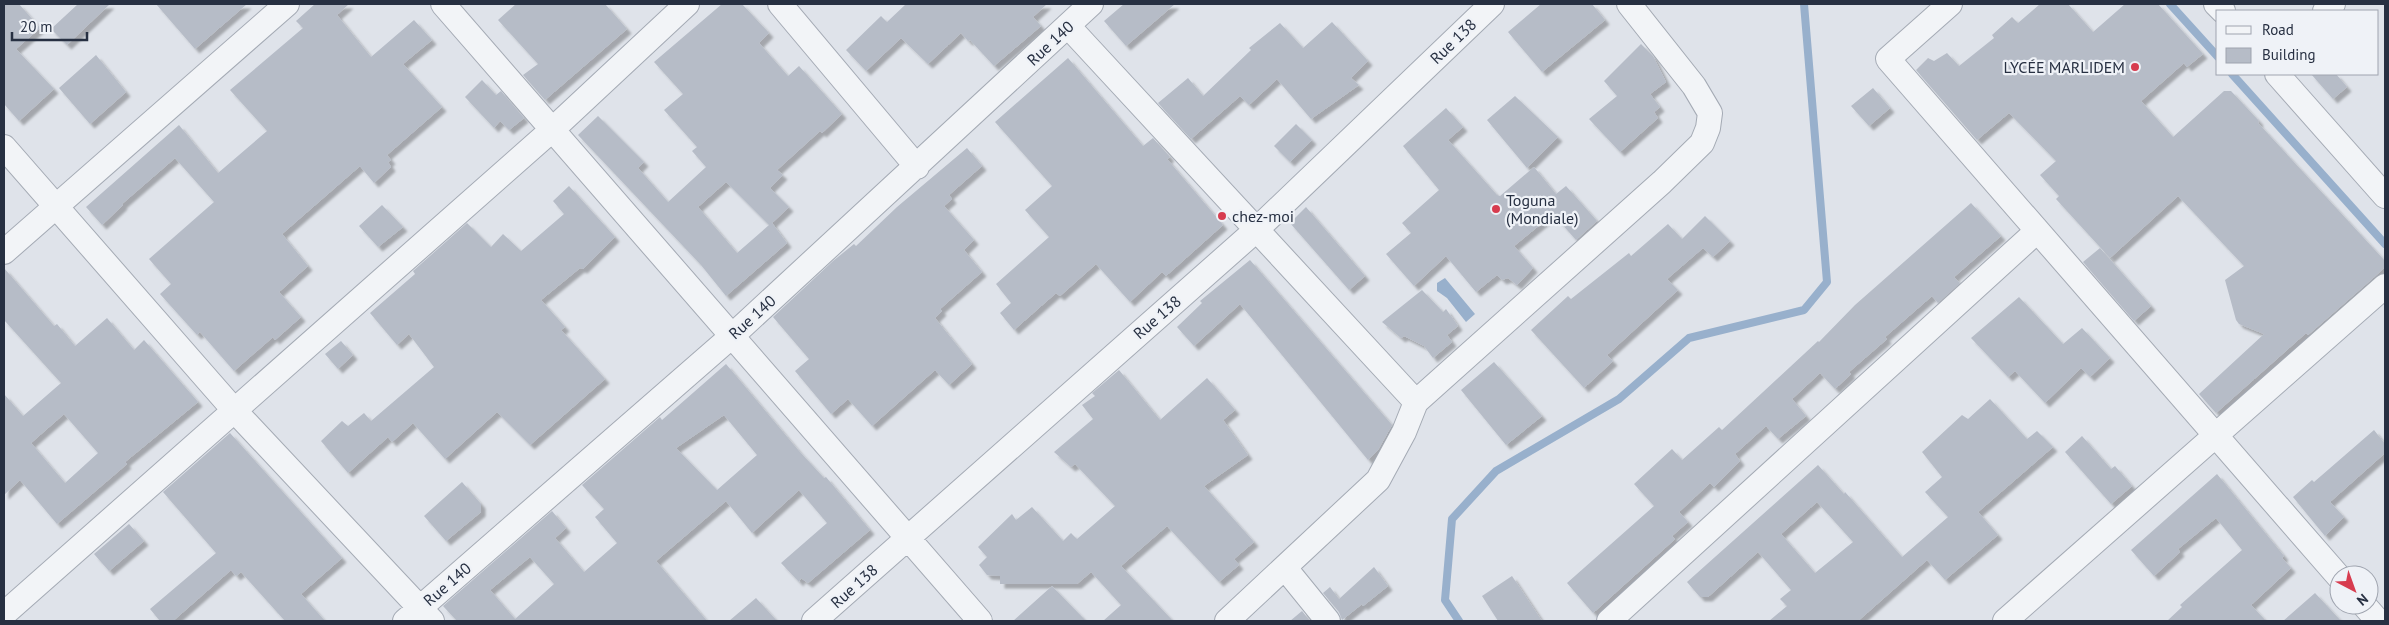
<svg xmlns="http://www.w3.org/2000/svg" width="2389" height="625" viewBox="0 0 2389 625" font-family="'PT Sans',sans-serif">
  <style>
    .water { fill: #98b0cc }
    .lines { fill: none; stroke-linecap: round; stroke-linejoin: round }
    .stream { stroke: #98b0cc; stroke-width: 8 }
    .building { fill: #b6bcc7; fill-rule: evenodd; filter: url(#shadow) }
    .minor-casing { stroke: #a4aab4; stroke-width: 26 }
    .minor { stroke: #f2f4f7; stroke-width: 24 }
    .poi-dot { fill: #d73c4f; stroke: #eff2f7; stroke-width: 2 }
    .labels { text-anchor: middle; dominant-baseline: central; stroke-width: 4.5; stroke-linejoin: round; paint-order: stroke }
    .street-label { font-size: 16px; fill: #273042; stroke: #eff2f7 }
    .poi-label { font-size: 16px; fill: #273042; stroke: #eff2f7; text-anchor: start }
  </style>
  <defs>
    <filter id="shadow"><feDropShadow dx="4.5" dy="4.5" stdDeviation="1" flood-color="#0004"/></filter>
  </defs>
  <rect width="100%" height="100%" fill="#dfe3ea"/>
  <path class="water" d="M1445 278 1475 314 1466 322 1447 298 1437 291V283Z"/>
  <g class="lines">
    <path class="stream" d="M2170 4 2218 57
      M2232 74 2385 244
      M1459 621 1445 600 1452 519 1496 471 1619 399 1689 338 1804 310 1827 282 1804 4"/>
  </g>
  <path class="building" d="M4 4H19L40 28 16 49 54 89 19 121 4 104Z
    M78 4H110L67 45 51 29Z
    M156 4H247L195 49Z
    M315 4H349L337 15 371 57 414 20 432 40 403 64 442 107 387 155 391 160 388 162 391 167 374 183 360 166 282 234 308 266 279 292 301 317 275 340 273 337 234 371 200 332 197 335 160 294 171 284 149 259 214 202 175 158 122 204 123 205 102 225 86 207 179 125 218 173 267 131 230 90 303 28 296 21Z
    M516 4H605L627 29 545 100 523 75 538 64 498 20Z
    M722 4H742L769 33 759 43 788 76 799 66 842 114 822 133 820 131 777 170 783 175 770 188 789 207 772 223 787 243 726 296 701 265 578 135 598 116 644 162 638 168 668 202 706 167 692 151 697 147 664 110 683 94 654 62ZM726 182 769 225 737 253 698 207Z
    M906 4H1047L1033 17 1041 26 994 66 970 40 968 41 961 33 928 64 901 38 866 71 846 50 881 16 887 22Z
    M1124 4H1175L1126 46 1104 21Z
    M1541 4H1592L1605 20 1542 72 1508 32Z
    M2040 4H2068L2093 32 2125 4H2158L2203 54 2187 67 2184 63 2141 101 2173 137 2224 91H2231L2259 121 2258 123 2385 261V267L2372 279 2308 335 2306 333 2216 413 2199 394 2264 334 2239 324 2236 320 2225 280 2244 266 2178 196 2110 258 2056 199 2059 196 2040 175 2056 161 2009 113 1977 140 1916 70 1928 58 1934 61 1947 53 1959 66 1994 38 1992 35 2012 17 2018 23Z
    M1332 22 1368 61 1351 78 1359 85 1311 119 1277 79 1249 105 1240 96 1191 139 1158 103 1188 78 1203 96 1251 50 1249 48 1280 23 1303 48Z
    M1641 44 1653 56 1666 82 1650 94 1660 107 1654 112 1658 118 1620 152 1589 119 1617 96 1604 81Z
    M96 55 126 92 90 124 59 88Z
    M1068 58 1143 146 1153 138 1170 157 1167 159 1223 225 1166 276 1162 272 1130 302 1096 264 1060 296 1056 293 1014 330 1000 313 1011 303 996 284 1049 237 1025 210 1052 186 995 122Z
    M2311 74H2336L2347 87 2333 99Z
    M482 80 496 95 501 91 524 118 509 130 500 121 494 128 465 97Z
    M1873 88 1890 108 1869 126 1851 106Z
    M1515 96 1558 137 1527 168 1487 120Z
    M1446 108 1463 127 1448 140 1497 195 1500 196 1534 167 1556 194 1566 186 1597 221 1576 240 1553 214 1514 246 1533 268 1517 285 1508 278 1502 280 1497 275 1476 292 1446 256 1414 286 1386 254 1411 233 1402 223 1439 190 1403 146Z
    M1296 124 1312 140 1290 162 1274 146Z
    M967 148 982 166 949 195 952 199 944 206 974 240 964 250 982 272 940 309 942 311 935 318 972 364 949 385 935 370 872 426 848 399 831 414 795 371 809 359 773 317 833 261 854 244 856 246 897 207Z
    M569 186 615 237 583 269 580 268 541 300 565 327 561 330 605 379 530 445 497 412 445 459 413 423 392 442 388 437 348 473 321 441 342 421 348 426 364 413 371 421 434 367 409 334 397 345 370 313 415 274 413 271 467 223 491 247 503 234 521 251 564 214 553 201Z
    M1971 203 2001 236 1954 277 1960 283 1938 303 1932 296 1885 337 1887 339 1849 372 1851 374 1835 389 1820 373 1792 399 1806 416 1778 439 1766 426 1735 454 1740 461 1714 487 1710 483 1679 512 1688 522 1672 536 1675 539 1593 613 1567 583 1654 506 1634 484 1672 449 1682 460 1719 427 1722 430 1818 341 1819 342 1855 305Z
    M382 205 403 227 378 247 359 226Z
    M1306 207 1365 276 1349 290 1290 223Z
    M1705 216 1730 241 1713 257 1703 248 1667 279 1678 290 1607 355 1613 361 1584 388 1531 330 1568 296 1571 299 1629 253 1631 256 1668 224 1682 239Z
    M2100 248 2151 306 2134 321 2083 262Z
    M1250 260 1392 425 1378 450 1368 460 1240 304 1194 346 1177 327 1202 303 1200 301Z
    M4 268 54 326 57 324 75 346 107 318 134 350 144 340 198 402 125 462 127 464 57 524 20 480 4 495V394L23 416 61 383 4 320ZM64 414 98 453 65 483 31 443Z
    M1422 290 1443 312 1446 309 1458 326 1447 335 1452 342 1433 358 1424 346 1404 336 1401 338 1382 322Z
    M2019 297 2063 344 2082 328 2110 358 2090 377 2081 368 2045 403 2015 371 2008 377 1971 338Z
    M341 341 353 355 338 369 325 354Z
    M1494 362 1542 416 1506 445 1461 390Z
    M726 364 799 451 824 478 826 477 870 530 808 583 801 578 799 582 781 563 827 523 799 490 752 533 726 501 656 561 707 621H457L443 606 552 511 566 528 555 538 584 572 617 543 595 517 604 509 582 485 660 417 662 420ZM724 415 757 455 717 490 676 448ZM530 557 554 584 515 619 490 590Z
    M1119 370 1160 420 1207 378 1235 410 1223 420 1248 455 1204 486 1254 542 1234 559 1239 565 1219 582 1167 526 1121 566 1173 621H1103L1121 605 1091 572 1077 584H1000V576L987 575 979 565 987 557 978 547 1012 514 1016 520 1032 507 1063 541 1071 533 1077 539 1115 506 1075 464 1071 467 1054 452 1093 419 1082 405 1095 396 1092 393Z
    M1990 399 2027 439 2037 431 2053 447 1978 512 1998 535 1945 580 1927 560 1858 621H1769L1787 606 1780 599 1791 590 1758 552 1708 597H1700L1687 582 1818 465 1844 494 1845 492 1902 557 1948 517 1925 492 1942 477 1922 452 1962 415 1968 419ZM1817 502 1853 542 1815 573 1781 534Z
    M2374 430 2385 444V453L2330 502 2344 517 2325 536 2293 497 2312 480 2314 482Z
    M230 433 342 558 301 594 325 621H285L241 572 236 576 231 570 173 621H160L150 609 216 553 163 492Z
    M2082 436 2111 469 2115 466 2132 486 2111 504 2065 452Z
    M2217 474 2284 556 2282 558 2291 568 2251 605 2266 621H2167L2182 607 2180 605 2242 550 2216 518 2178 549 2180 552 2154 576 2131 550Z
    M462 482 481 504V512L446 541 424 516Z
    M129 524 144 541 109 571 94 554Z
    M1374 567 1388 586 1363 606 1362 604 1342 620 1339 612 1323 593 1330 587 1339 599Z
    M1512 576 1542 621H1498L1482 596Z
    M1052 586 1086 621H1013Z
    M2315 593 2341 621H2283Z
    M756 598 777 621H729Z
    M1302 611 1310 621H1290Z"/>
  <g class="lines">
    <defs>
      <path id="minor" d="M443 4 980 621
        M780 4 917 167
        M1950 4 1888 59 2339 577
        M2216 4 2223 11
        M2325 11 2333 4
        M1068 26 1416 402
        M2277 74 2385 196
        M4 147 234 410 432 621
        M4 252 287 4
        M1285 568 1328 621
        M2364 605 2378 621
        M4 614 553 129 687 4
        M405 621 732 336 1091 4
        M814 621 1255 231 1492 4
        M1227 621 1378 480 1404 432 1416 402 1662 182 1702 143 1708 128 1710 113 1694 86 1629 4
        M1609 621 2037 231
        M2005 621 2385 286"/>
    </defs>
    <use href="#minor" class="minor-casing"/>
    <use href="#minor" class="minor"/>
  </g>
  <g class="poi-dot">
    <circle cx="2135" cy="67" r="5"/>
    <circle cx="1496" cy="209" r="5"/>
    <circle cx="1222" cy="216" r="5"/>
  </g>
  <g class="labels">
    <g class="street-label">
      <text transform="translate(1453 41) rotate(-44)">Rue 138</text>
      <text transform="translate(1050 43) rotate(-43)">Rue 140</text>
      <text transform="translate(752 317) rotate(-42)">Rue 140</text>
      <text transform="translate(1157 317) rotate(-41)">Rue 138</text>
      <text transform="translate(447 584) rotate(-41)">Rue 140</text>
      <text transform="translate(854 586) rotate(-42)">Rue 138</text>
    </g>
    <g class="poi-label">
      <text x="2125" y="67" text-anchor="end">LYCÉE MARLIDEM</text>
      <text x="1506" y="200">Toguna<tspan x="1506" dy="18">(Mondiale)</tspan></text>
      <text x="1232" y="216">chez-moi</text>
    </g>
  </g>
  <rect width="2389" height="625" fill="none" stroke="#273042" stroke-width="10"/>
  <rect x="2216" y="10" width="162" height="65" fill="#eff2f7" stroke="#9fa4af"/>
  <rect x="2226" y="26" width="25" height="8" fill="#f2f4f7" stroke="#9fa4af"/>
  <text x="2262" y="35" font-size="15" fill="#273042">Road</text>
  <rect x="2226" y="48" width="25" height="15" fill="#b6bcc7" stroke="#9fa4af"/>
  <text x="2262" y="60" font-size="15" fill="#273042">Building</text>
  <g transform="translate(2354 590) rotate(139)"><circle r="24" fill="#eff2f7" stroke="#9fa4af"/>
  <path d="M0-4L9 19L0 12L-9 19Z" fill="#d73c4f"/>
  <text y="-8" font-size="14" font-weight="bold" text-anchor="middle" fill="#273042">N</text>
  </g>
  <path d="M12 32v8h75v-8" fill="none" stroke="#273042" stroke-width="2.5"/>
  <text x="20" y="32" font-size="15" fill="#273042" stroke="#eff2f7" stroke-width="4" paint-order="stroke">20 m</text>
</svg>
